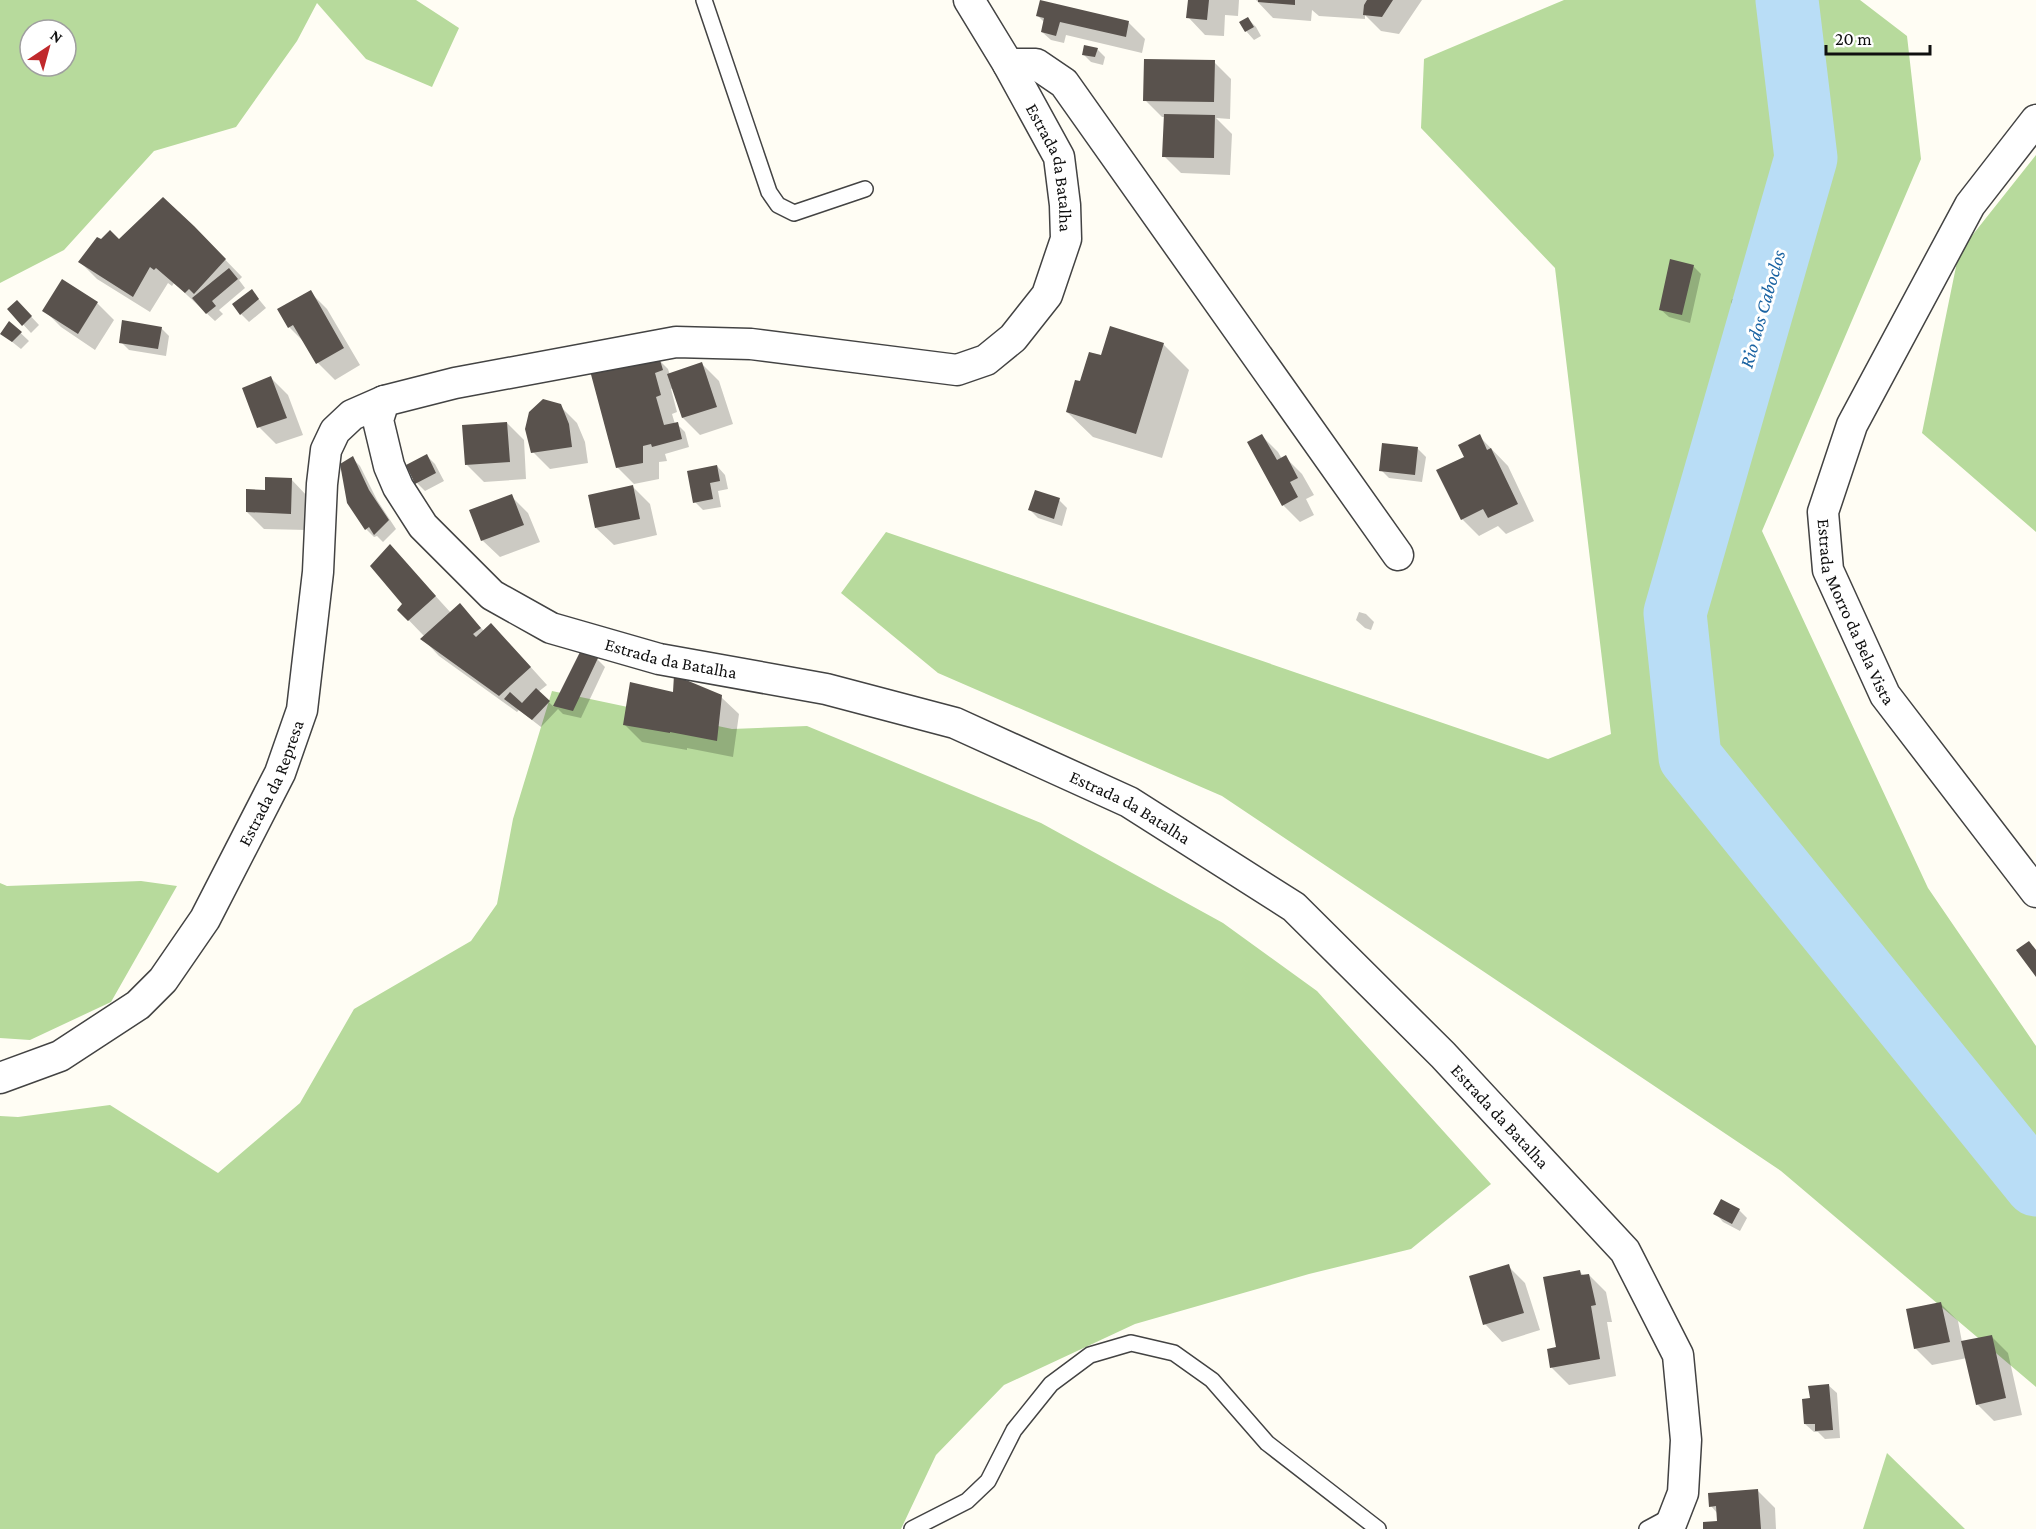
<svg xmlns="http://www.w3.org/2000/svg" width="2036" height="1529" viewBox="0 0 2036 1529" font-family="'Crimson Pro',serif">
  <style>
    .forest { fill: #b7da9c; fill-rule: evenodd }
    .shadow { fill: #0003 }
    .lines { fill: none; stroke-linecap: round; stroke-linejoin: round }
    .river { stroke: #b9ddf6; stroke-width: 63 }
    .building { fill: #59524d }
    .service-casing { stroke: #434343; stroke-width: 18 }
    .minor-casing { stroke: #434343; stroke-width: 33 }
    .service { stroke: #fff; stroke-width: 15 }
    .minor { stroke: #fff; stroke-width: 30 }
    .labels { text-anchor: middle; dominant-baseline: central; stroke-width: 6; stroke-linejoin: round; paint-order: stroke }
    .street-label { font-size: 18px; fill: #101010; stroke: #fff }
    .water-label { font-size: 20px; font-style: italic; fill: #1a63a2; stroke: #fff }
  </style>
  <rect width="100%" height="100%" fill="#fffdf4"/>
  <path class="forest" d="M0 0H416L459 28 432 87 366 59 317 3 297 41 236 127 154 151 64 250 0 283ZM30 30H66V66H30Z
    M1564 0H1860L1907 36 1921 159 1762 531 1928 888 2036 1046V1387L1781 1171 1222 796 938 673 841 593 886 532 1548 759 1611 734 1555 268 1421 128 1424 59Z
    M2036 155V532L1922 433 1959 252Z
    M552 691 732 729 807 726 1041 823 1223 923 1317 991 1491 1184 1411 1249 1309 1274 1135 1324 1004 1385 936 1455 901 1529H0V1116L18 1117 110 1105 218 1173 300 1103 354 1009 471 941 497 904 513 819Z
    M141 881 177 886 111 1002 30 1040 0 1038V883L7 886Z
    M1887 1453 1965 1529H1863Z"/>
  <path class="shadow" d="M1189 0H1239L1238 16 1225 15 1224 36 1205 35 1188 17Z
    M1256 0H1422L1399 34 1381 31 1365 15V19L1319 16 1312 10 1311 21 1273 18Z
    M1038 16 1128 22 1145 39 1142 53 1066 35 1064 43 1051 40 1042 32 1044 22Z
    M1248 19 1256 27 1261 36 1254 40 1246 31Z
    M1097 49 1105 57 1103 65 1091 62 1083 54Z
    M1214 62 1231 79 1230 119 1216 118 1232 134 1230 175 1181 173 1164 156 1165 117H1162L1145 100Z
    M102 240 211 245 242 277 239 280 245 288 219 310 223 314 215 321 174 283 172 286 168 283 150 312 97 279 80 262Z
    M1693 266 1701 274 1690 323 1669 317 1660 309Z
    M252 291 266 308 249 322 241 314Z
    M310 292 327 309 360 365 335 380 318 363 307 345 289 327Z
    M1732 299 1741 301 1750 309 1748 314 1739 311 1731 303Z
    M97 303 114 320 95 350 61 327 44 310Z
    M9 309 25 310 39 325 31 333Z
    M10 323 29 341 21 349 1 333Z
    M161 328 169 336 166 356 129 350 121 342Z
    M1163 344 1189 370 1162 458 1093 437 1067 412 1081 383 1102 357Z
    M660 361 668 369 670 375 702 364 719 381 733 424 700 435 683 418 673 388 671 389 677 412 672 414 675 424H677L685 432 689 447 665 454 667 461 659 462V479L634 484 617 467 652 364Z
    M271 378 288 395 303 435 276 444 259 427Z
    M560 406 577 423 585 442 588 463 550 469 533 452Z
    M507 423 524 440 526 479 484 482 467 465Z
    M1261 435 1278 452 1282 459 1285 457 1302 474 1314 495 1306 499 1314 515 1300 522 1283 505Z
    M1479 436 1508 466 1534 521 1506 534 1498 526 1479 536 1462 519 1466 458Z
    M1418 449 1426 457 1422 482 1389 478 1381 470Z
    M427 456 435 464 444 481 425 491 417 483Z
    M352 458 360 466 377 500 396 529 383 542 377 536 374 537 366 529Z
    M717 466 725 475 728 489 718 491 721 507 703 510 695 502Z
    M291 479 308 497 307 530 264 529 247 512 267 492Z
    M633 487 650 504 657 535 614 545 596 528Z
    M511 496 528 513 540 542 500 557 482 540Z
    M1059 500 1067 508 1062 526 1038 518 1030 510Z
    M390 546 451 613 459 606 484 631 508 642 547 685 538 692 554 707 580 654 597 659 605 667 581 718 563 714 558 709 541 727 519 710 517 712 439 656 423 639 425 637 399 610 404 604Z
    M1359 612 1366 614 1374 622 1371 630 1365 628 1356 620Z
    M674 693 721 697 739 714 733 757 687 748V750L642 742 624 724Z
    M1739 1210 1747 1218 1740 1231 1723 1222 1715 1213Z
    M1508 1266 1525 1283 1540 1330 1502 1342 1485 1324Z
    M1579 1271 1584 1276 1589 1275 1606 1292 1612 1322H1607L1616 1376 1569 1385 1552 1368Z
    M1941 1304 1958 1321 1962 1342 1991 1336 2008 1353 2022 1415 1994 1421 1977 1404 1967 1358 1932 1365 1915 1348Z
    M1828 1385 1837 1393 1840 1438 1825 1439 1818 1432H1814L1805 1424 1812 1400Z
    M1758 1491 1775 1508 1776 1529H1705L1719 1522 1718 1514 1711 1506Z"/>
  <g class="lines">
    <path class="river" d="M1787 0 1806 158 1675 613 1690 757 2036 1185"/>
  </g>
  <path class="building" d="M1040 0 1129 21 1126 37 1060 22 1056 36 1041 32 1044 18 1036 16Z
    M1188 0H1209L1207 20 1186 18Z
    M1258 0H1295V5L1258 2Z
    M1367 0H1393L1382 17 1363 15 1364 5Z
    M1248 17 1254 27 1245 32 1239 22Z
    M1084 45 1098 48 1095 57 1082 55Z
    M1144 59 1215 60 1214 102 1143 101Z
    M1164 114 1215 115 1214 158 1162 157Z
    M163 197 194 226 226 259 194 294 189 289 185 293 156 268 154 270 150 267 133 297 78 262 97 237 101 239 110 230 119 239Z
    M1670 259 1694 265 1682 315 1659 310Z
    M229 268 238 279 212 301 216 306 206 314 192 298Z
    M62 279 98 302 78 334 42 311Z
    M252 289 259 299 240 315 232 304Z
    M311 290 344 348 316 364 293 325 288 328 277 309Z
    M17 300 32 316 22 326 7 309Z
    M122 320 162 327 158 349 119 343Z
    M9 321 22 332 12 342 0 334Z
    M1110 326 1164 343 1136 434 1066 412 1075 380 1080 381 1089 352 1101 355Z
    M660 360 663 370 655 373 661 395 656 397 664 425 678 422 682 439 652 447 651 444 643 446V463L616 468 589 367 606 363 652 362Z
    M702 362 717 407 682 418 667 374Z
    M271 376 287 418 257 428 242 388Z
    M543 399 561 404 569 424 572 447 531 453 525 429 529 412Z
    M507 422 510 462 465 465 462 425Z
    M1262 434 1277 460 1286 455 1298 478 1290 482 1298 497 1282 506 1247 442Z
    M1480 434 1487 450 1491 448 1518 504 1488 518 1483 509 1461 520 1436 470 1464 457 1458 445Z
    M1382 443 1418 447 1415 475 1379 471Z
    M427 454 436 473 415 484 406 465Z
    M353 456 369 490 389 520 374 535 369 527 365 530 347 503 340 464Z
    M717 465 720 481 710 483 713 499 693 503 687 471Z
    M265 477 292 478 291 514 246 512V489L265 490Z
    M633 485 640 519 595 528 588 495Z
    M1035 490 1060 498 1054 519 1028 510Z
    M512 494 524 525 481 541 469 510Z
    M390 544 436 596 408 621 397 610 402 604 370 566Z
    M460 603 481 628 473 634 476 637 491 623 531 667 499 696 420 639Z
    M580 652 598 658 573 711 553 706Z
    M674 675 722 695 717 741 670 732V733L623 725 630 682 673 692Z
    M536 688 550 701 532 720 504 699 510 692 522 703Z
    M2029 941 2036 950V977L2016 950Z
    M1721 1199 1740 1209 1732 1224 1713 1214Z
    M1509 1264 1524 1313 1483 1325 1469 1276Z
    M1580 1270 1581 1275 1589 1274 1596 1305 1591 1306 1600 1359 1550 1368 1547 1349 1556 1347 1543 1277Z
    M1941 1302 1950 1342 1914 1349 1906 1309Z
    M1992 1335 2006 1398 1976 1405 1961 1341Z
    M1829 1384 1833 1430 1815 1431V1424H1804L1802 1399 1810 1398 1808 1386Z
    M1758 1489 1761 1529H1703V1522L1717 1521 1716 1506 1709 1507 1708 1493Z"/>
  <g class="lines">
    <defs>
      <path id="service" d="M704 0 769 192 778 205 794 213 865 189
        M912 1529 967 1501 988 1481 1014 1430 1051 1384 1090 1355 1131 1343 1174 1353 1212 1380 1267 1443 1378 1529
        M1647 1529 1673 1515"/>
      <g id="minor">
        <path id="s1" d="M969 0 1008 64 1059 157 1065 205 1066 239 1047 295 1013 338 986 360 957 370 751 344 676 342 455 383 384 401 378 420 389 466 398 487 423 526 492 595 551 628 659 659 826 689 955 723 1129 802 1294 907 1443 1055 1625 1251 1678 1355 1686 1440 1683 1493 1669 1529"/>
        <path d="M1008 64H1036L1064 83 1398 555"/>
        <path id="s2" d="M2036 120 1970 205 1852 425 1823 512 1828 570 1885 695 2036 892"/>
        <path id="s3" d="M0 1078 60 1056 138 1005 163 980 205 919 280 773 302 710 318 572 322 484 326 450 335 431 352 415 384 401"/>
      </g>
    </defs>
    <use href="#service" class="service-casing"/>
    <use href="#minor" class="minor-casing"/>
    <use href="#service" class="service"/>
    <use href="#minor" class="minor"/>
  </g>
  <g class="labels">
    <g class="street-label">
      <text stroke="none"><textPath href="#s1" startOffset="189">Estrada da Batalha</textPath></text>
      <text stroke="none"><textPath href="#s2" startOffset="555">Estrada Morro da Bela Vista</textPath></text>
      <text stroke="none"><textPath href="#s1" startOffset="1449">Estrada da Batalha</textPath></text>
      <text stroke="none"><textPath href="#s3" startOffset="418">Estrada da Represa</textPath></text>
      <text stroke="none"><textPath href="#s1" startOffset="1935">Estrada da Batalha</textPath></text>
      <text stroke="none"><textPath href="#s1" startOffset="2421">Estrada da Batalha</textPath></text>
    </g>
    <g class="water-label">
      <text transform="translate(1762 309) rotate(-74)">Rio dos Caboclos</text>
    </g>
  </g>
  <g transform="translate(48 48) rotate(36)"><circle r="28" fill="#ffffff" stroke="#9f9f9f" stroke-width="1.5"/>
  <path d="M0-4.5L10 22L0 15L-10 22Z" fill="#c0292c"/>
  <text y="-9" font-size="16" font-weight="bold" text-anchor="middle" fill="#101010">N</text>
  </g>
  <path d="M1826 45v9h104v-9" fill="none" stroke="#101010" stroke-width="3"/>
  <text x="1835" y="45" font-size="18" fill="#101010" stroke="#ffffff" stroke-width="4.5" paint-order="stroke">20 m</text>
</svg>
